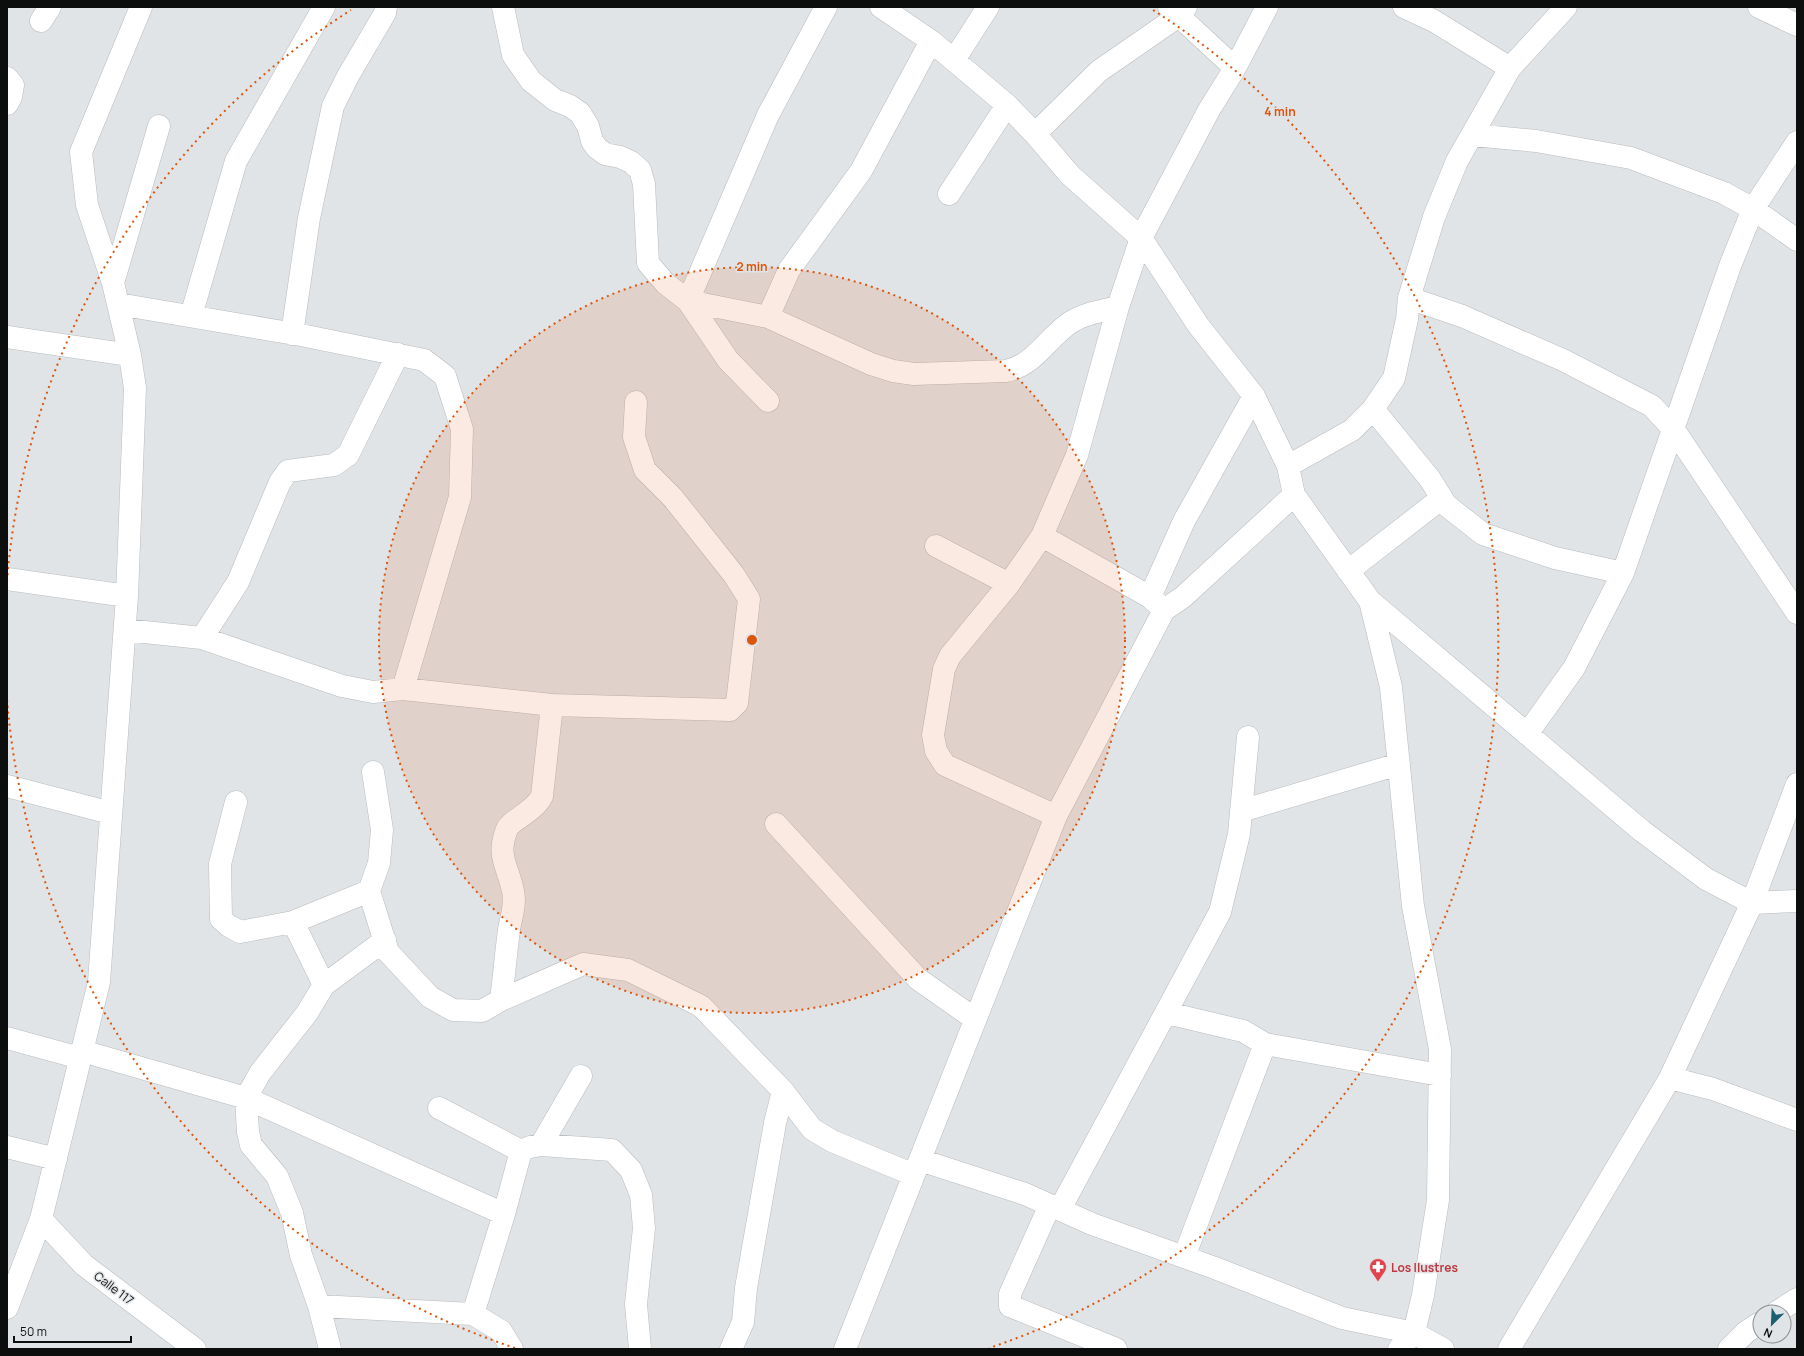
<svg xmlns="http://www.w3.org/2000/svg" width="1804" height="1356" viewBox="0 0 1804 1356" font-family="Manrope,sans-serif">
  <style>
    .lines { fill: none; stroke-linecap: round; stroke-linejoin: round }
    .minor-casing { stroke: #b9bbbd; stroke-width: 23 }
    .minor { stroke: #fff; stroke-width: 22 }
    .ring { fill: none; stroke: #dd550c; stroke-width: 2; stroke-dasharray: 2 4 }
    .labels { text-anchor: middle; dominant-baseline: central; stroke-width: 3; stroke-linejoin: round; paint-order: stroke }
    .health-label { font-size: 12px; font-weight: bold; fill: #be3a42; stroke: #e1e4e6; text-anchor: start }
    .street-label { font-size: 12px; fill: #0c0d0d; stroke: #e1e4e6 }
    .centre { fill: #dd550c; stroke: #e1e4e6; stroke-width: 2 }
    .ring-label { font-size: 12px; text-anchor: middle; font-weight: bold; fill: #dd550c; stroke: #e1e4e6; stroke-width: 3; stroke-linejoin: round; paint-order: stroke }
  </style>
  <rect width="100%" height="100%" fill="#e1e4e6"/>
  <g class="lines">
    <defs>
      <path id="minor" d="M503 7 513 55 531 81 555 100 570 106 580 113 588 126 592 141 597 148 605 154 620 157 631 162 640 170 644 184 648 263 665 283 688 301 728 360 768 401
        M826 7 768 115 688 301 768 317 871 364 893 371 914 374 1006 371C1035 365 1048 337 1071 322 1085 313 1102 311 1118 307
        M881 7 931 41 1007 105 1035 134 1070 175 1141 238 1198 325 1254 396 1288 466 1294 495 1370 601 1642 831 1706 879 1752 903 1797 901
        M1169 7 1235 68
        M1404 7 1434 21 1510 68
        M1759 7 1797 25
        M41 21 50 7
        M954 60 988 7
        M7 78 13 85 11 97 7 104
        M1035 134 1099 71 1180 15 1186 7
        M1472 135 1536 141 1631 158 1724 193 1753 209 1797 240
        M949 194 1007 105
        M113 283 159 126
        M1409 298 1462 316 1563 360 1652 406 1674 430 1797 613
        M118 304 301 335 424 360 445 376 462 429 460 497 403 689
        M191 316 236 161 324 7
        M768 317 789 270 861 171 931 41
        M292 334 309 218 333 106 348 76 385 13 386 7
        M7 337 130 355
        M1373 409 1430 479 1446 505 1483 534 1555 558 1623 573
        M1288 466 1352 430 1373 409 1394 378 1407 319 1409 298 1434 217 1457 161 1510 68 1566 7
        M1042 536 1150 597 1160 606
        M936 546 1009 584
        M1348 571 1442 498
        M7 579 127 596
        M1150 597 1184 521 1254 396
        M1370 601 1391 687 1413 906 1440 1049 1438 1200 1423 1295 1414 1333 1399 1349
        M125 630 202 638 342 686 373 692 403 689 552 705 730 710 737 703 749 599 734 575 673 498 645 470 634 437 636 402
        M202 638 238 582 280 482 288 471 334 465 348 455 398 354
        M1527 734 1574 668 1623 573 1730 266 1753 209 1797 142
        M7 786 111 813
        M236 802 220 864 221 919 229 926 240 932 293 922 369 891 379 863 382 830 373 772
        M1241 811 1399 764
        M1056 816 945 765 936 751 933 735 944 669 950 656 1009 584 1042 536 1077 455 1118 307 1141 238 1209 110 1235 68 1267 7
        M776 824 918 979 975 1019
        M369 891 388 952 430 997 453 1010 482 1011 501 1000 583 964 628 970 701 1006 783 1091 812 1129 832 1141 914 1175
        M293 922 324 985
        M501 1000C504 976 506 953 509 930 511 917 516 905 513 891 508 866 496 856 507 829 511 820 534 812 542 796L552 705
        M1167 1013 1243 1031 1265 1044 1440 1075
        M7 1038 80 1058
        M82 1051 246 1098 504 1214
        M1670 1078 1713 1089 1797 1120
        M439 1108 521 1151
        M541 1145 581 1076
        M7 1147 56 1159
        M920 1160 1025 1194 1092 1224 1215 1268 1342 1318 1414 1333 1443 1349
        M1050 1205 1010 1294V1306L1116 1349
        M1060 1209 1220 912 1239 834 1248 737
        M41 1219 84 1265 195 1349
        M1184 1257 1265 1044
        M319 1306 473 1314 501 1331 512 1349
        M7 1308 41 1219 99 982 127 596 135 388 130 355 113 283 87 205 81 152 141 7
        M1777 1312 1797 1299
        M473 1314 504 1214 521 1151 530 1147 541 1145 612 1150 631 1170 641 1195 644 1228 636 1304 640 1349
        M330 1349 319 1306 301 1255 292 1213 277 1176 251 1145 248 1132 246 1098 260 1073 307 1013 324 985 385 940
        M731 1349 743 1322 746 1288 775 1123 783 1091
        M845 1349 1056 816 1164 610 1183 597 1294 495
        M1509 1349 1670 1078 1752 903 1797 784
        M1729 1349 1746 1332 1760 1323"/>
    </defs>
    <use href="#minor" class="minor-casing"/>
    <use href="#minor" class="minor"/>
  </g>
  <circle cx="752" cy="640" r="373" fill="#dd550c" fill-opacity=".12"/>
  <g class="ring">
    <circle cx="752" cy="640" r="373"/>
    <path d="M515 1348A747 747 0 0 1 7 699M7 581A747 747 0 0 1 351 10M1153 10A747 747 0 0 1 989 1348"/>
  </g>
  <defs>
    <symbol id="pharmacy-pin" viewBox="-11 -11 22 30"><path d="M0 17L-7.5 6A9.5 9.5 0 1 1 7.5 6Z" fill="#e0444e" stroke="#e1e4e6"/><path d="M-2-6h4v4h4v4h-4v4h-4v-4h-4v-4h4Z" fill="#fff"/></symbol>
  </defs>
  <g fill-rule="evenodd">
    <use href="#pharmacy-pin" x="1368" y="1257" width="20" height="27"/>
  </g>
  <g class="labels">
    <g class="health-label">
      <text x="1391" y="1267">Los Ilustres</text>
    </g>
    <g class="street-label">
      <text transform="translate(114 1288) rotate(37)">Calle 117</text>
    </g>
  </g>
  <circle cx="752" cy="640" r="6" class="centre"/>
  <g class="ring-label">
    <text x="1280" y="116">4 min</text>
    <text x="752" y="271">2 min</text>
  </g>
  <rect width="1804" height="1356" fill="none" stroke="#0c0d0d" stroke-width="16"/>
  <g transform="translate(1772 1324) rotate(204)"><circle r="19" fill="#e1e4e6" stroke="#8c8e8f"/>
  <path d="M0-3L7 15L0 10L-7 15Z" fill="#1b5f71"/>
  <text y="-6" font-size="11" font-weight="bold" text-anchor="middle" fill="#0c0d0d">N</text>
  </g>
  <path d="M14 1336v6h117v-6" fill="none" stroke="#0c0d0d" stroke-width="2"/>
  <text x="20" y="1336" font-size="12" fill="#0c0d0d" stroke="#e1e4e6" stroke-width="3" paint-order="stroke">50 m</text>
</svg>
